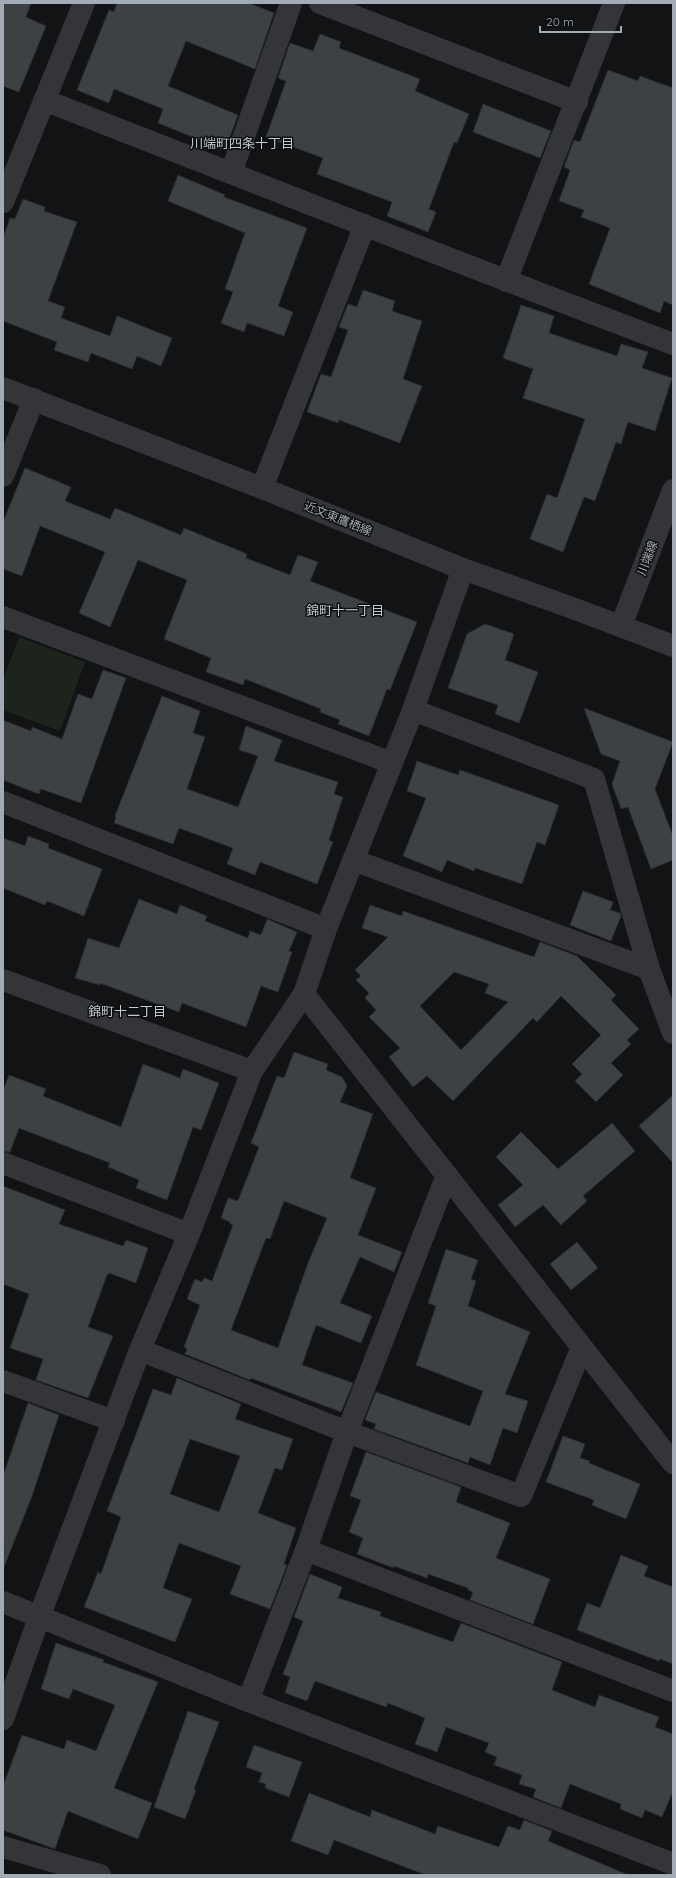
<svg xmlns="http://www.w3.org/2000/svg" width="676" height="1878" viewBox="0 0 676 1878" font-family="Quicksand,'Noto Sans JP',sans-serif">
  <style>
    .green { fill: #1c241c }
    .building { fill: #3e4144; stroke: #2c2d30; fill-rule: evenodd }
    .lines { fill: none; stroke-linecap: round; stroke-linejoin: round }
    .minor { stroke: #333539; stroke-width: 22 }
    .labels { text-anchor: middle; dominant-baseline: central; stroke-width: 3; stroke-linejoin: round; paint-order: stroke }
    .street-label { font-size: 12px; fill: #a3abb5; stroke: #0d0e0f }
    .neighbourhood-label { font-size: 13px; fill: #c4cad1; stroke: #0d0e0f }
  </style>
  <rect width="100%" height="100%" fill="#121314"/>
  <path class="green" d="M19 637 85 662 60 731 3 710V680Z"/>
  <path class="building" d="M3 3H31L26 17 46 26 19 92 3 86Z
    M117 3H249L274 13 255 69 186 41 168 86 238 115 225 150 158 123 163 109 114 89 109 103 77 90 109 10 114 12Z
    M320 34 341 42 339 48 420 79 415 91 469 114 457 143 454 142 429 209 436 212 428 232 387 216 392 202 317 174 323 158 266 137 286 81 278 78 290 43 313 51Z
    M608 70 638 81 640 76 673 88V305L664 301 660 313 589 284 610 228 581 217 584 210 559 201 570 170 564 167 574 140 580 142Z
    M483 104 551 131 540 158 473 132Z
    M178 175 225 195 224 197 307 228 278 306 293 312 284 336 247 323 244 332 221 323 233 292 225 289 245 233 168 201Z
    M23 199 45 207 44 211 77 222 48 301 65 307 61 318 110 336 117 316 172 338 161 366 137 356 132 369 91 353 88 362 54 350 57 342 3 321V238L10 218 15 219Z
    M363 290 395 301 392 311 422 321 403 379 422 386 400 443 339 420 338 423 307 412 321 374 331 377 348 330 339 327 348 304 357 307Z
    M521 305 554 316 549 333 617 356 621 344 648 352 642 368 672 378 655 431 628 422 621 444 616 442 595 501 584 497 563 552 530 539 547 494 557 498 585 419 523 398 533 369 503 358Z
    M25 468 71 487 65 501 110 519 115 508 181 535 184 528 247 554 246 558 290 575 298 555 318 562 310 581 417 622 390 690 387 689 369 736 338 724 340 720 320 712 321 709 245 679 243 685 206 672 211 658 164 639 187 580 138 560 110 627 79 613 105 552 40 526 22 576 3 569V522Z
    M485 624 514 634 505 660 538 672 519 723 495 714 498 705 448 688 467 634Z
    M103 670 126 678 81 803 41 789 39 794 3 780V720L31 731 32 727 62 739 78 694 92 699Z
    M162 696 200 711 193 733 205 737 187 789 238 807 258 756 239 750 246 726 282 740 274 761 338 782 334 794 343 797 329 840 333 842 317 884 260 862 255 875 227 864 233 848 179 828 173 844 114 823 116 817 115 816Z
    M584 708 673 742 655 789 673 836V860L651 869 628 807 621 809 612 784 620 761 601 754Z
    M417 761 458 775 460 770 559 805 545 845 537 842 522 884 475 868 474 871 447 860 442 872 403 856 426 798 407 791Z
    M28 836 49 844 48 848 102 869 84 916 47 901 45 905 3 888V838L25 846Z
    M583 891 613 902 610 910 620 913 621 916 611 941 570 925Z
    M139 899 177 914 180 905 207 916 205 921 248 938 250 931 261 935 267 919 297 932 289 951 292 952 278 992 261 986 246 1027 182 1003 179 1012 100 983V985L75 978 88 938 119 948Z
    M370 905 402 916 403 911 534 957 540 942 577 956 616 995 611 1000 639 1029 627 1040 631 1044 611 1063 623 1075 596 1102 575 1081 582 1074 572 1064 601 1035 561 996 537 1022 533 1018 453 1101 427 1076 413 1087 389 1057 400 1048 369 1017 376 1010 365 998 369 993 356 980 361 976 355 970 388 937 362 928ZM454 972 489 984 485 993 508 1002 461 1050 420 1006Z
    M294 1052 328 1064 326 1070 342 1077 347 1086 340 1102 373 1114 350 1178 376 1188 358 1235 402 1252 394 1272 360 1257 340 1303 372 1316 361 1343 316 1325 302 1365 353 1383 341 1412 251 1378 250 1380 185 1354 187 1349 184 1347 200 1305 187 1299 195 1279 202 1282 204 1278 212 1281 233 1225 230 1224V1222L221 1218 228 1198 238 1201 259 1147 251 1143 277 1076 284 1078ZM284 1201 327 1218 308 1263 278 1348 231 1330 266 1238 270 1239Z
    M143 1064 180 1078 183 1069 219 1083 201 1130 193 1127 167 1200 136 1188 139 1180 108 1167 110 1163 19 1128 10 1152 3 1151V1091L9 1075 46 1089 43 1096 121 1127Z
    M673 1095V1163L639 1126Z
    M612 1123 635 1151 583 1196 587 1201 561 1225 543 1205 515 1227 498 1205 523 1185 496 1157 521 1132 558 1169Z
    M3 1186 65 1210 59 1224 123 1246 126 1240 148 1248 136 1283 109 1273 107 1275 88 1327 113 1336 88 1398 36 1380 43 1359 10 1348 29 1294 3 1284Z
    M577 1242 598 1268 571 1290 550 1264Z
    M446 1249 478 1260 471 1279 476 1281 468 1306 530 1332 505 1394 528 1401 517 1433 503 1428 490 1465 470 1457 468 1463 374 1429 376 1424 365 1420 376 1392 470 1426 483 1391 416 1365 436 1306 428 1303Z
    M177 1378 241 1404 235 1419 293 1439 282 1470 275 1468 258 1513 296 1528 284 1564 287 1565 270 1609 230 1594 241 1566 179 1543 163 1588 192 1599 175 1642 84 1607 98 1572 101 1574 121 1517 107 1511 153 1389 171 1395ZM190 1439 240 1456 219 1512 170 1494Z
    M28 1403 59 1415 32 1496 4 1567 3 1476Z
    M563 1436 585 1444 580 1458 590 1461 589 1463 640 1484 626 1519 592 1505 594 1500 546 1482Z
    M366 1452 461 1487 456 1502 510 1523 496 1558 550 1579 533 1624 470 1600 473 1592 468 1590V1588L428 1574 427 1578 394 1566V1568L357 1554 363 1538 349 1532 361 1500 350 1496Z
    M621 1555 648 1566 644 1576 673 1587V1664L660 1659 659 1661 577 1630 587 1603 600 1608Z
    M310 1574 342 1587 338 1598 381 1612 380 1616 453 1642 461 1623 562 1662 552 1690 595 1707 599 1695 659 1717 655 1727 673 1734V1791L662 1817 645 1810 642 1818 620 1809 621 1804 570 1784 561 1808 533 1797 536 1789 519 1784 522 1775 494 1765 497 1757 485 1752 489 1743 446 1727 437 1752 415 1744 425 1718 388 1703 386 1707 315 1681 307 1701 285 1693 290 1677 283 1674 303 1621 294 1617Z
    M56 1643 104 1660 103 1662 158 1682 114 1788 152 1803 138 1839 68 1811 55 1849 3 1830V1786L22 1735 64 1749 67 1740 96 1751 115 1705 73 1689 69 1699 41 1689Z
    M188 1711 219 1722 194 1789 196 1790 185 1819 154 1807Z
    M254 1745 302 1762 289 1797 265 1788 266 1784 259 1782 262 1773 246 1767Z
    M309 1793 370 1817 372 1810 435 1834 438 1826 499 1847 508 1826 520 1830 524 1820 552 1831 548 1841 628 1875H426L334 1840 328 1855 291 1841Z"/>
  <g class="lines">
    <path class="minor" d="M320 3 577 102
      M44 100C254 182 463 265 673 344
      M231 173 291 3
      M3 202 84 3
      M506 281 614 3
      M3 388 262 488 463 569 567 606 673 646
      M3 476 34 399
      M262 488 365 225
      M3 617 392 763
      M621 626 673 490
      M413 710 594 779 649 969 673 1033
      M3 802 326 929
      M353 860 649 969
      M3 980 252 1071
      M304 994 673 1463
      M3 1163 189 1234
      M140 1350 347 1432 521 1496 582 1347
      M3 1381 114 1421
      M306 1550 673 1691
      M3 1602 248 1701 673 1864
      M248 1701 306 1550 347 1432 447 1175
      M3 1719 40 1615 140 1350 189 1234 252 1071 304 994 326 929 413 710 463 569
      M3 1847 100 1875"/>
  </g>
  <g class="labels">
    <g class="street-label">
      <text transform="translate(338 518) rotate(22)">近文東鷹栖線</text>
      <text transform="translate(647 558) rotate(-69)">川端線</text>
    </g>
    <g class="neighbourhood-label">
      <text x="242" y="143">川端町四条十丁目</text>
      <text x="345" y="610">錦町十一丁目</text>
      <text x="127" y="1011">錦町十二丁目</text>
    </g>
  </g>
  <rect width="676" height="1878" fill="none" stroke="#a3abb5" stroke-width="8"/>
  <path d="M540 26v6h81v-6" fill="none" stroke="#a3abb5" stroke-width="2"/>
  <text x="546" y="26" font-size="12" fill="#a3abb5" stroke="#0d0e0f" stroke-width="3" paint-order="stroke">20 m</text>
</svg>
